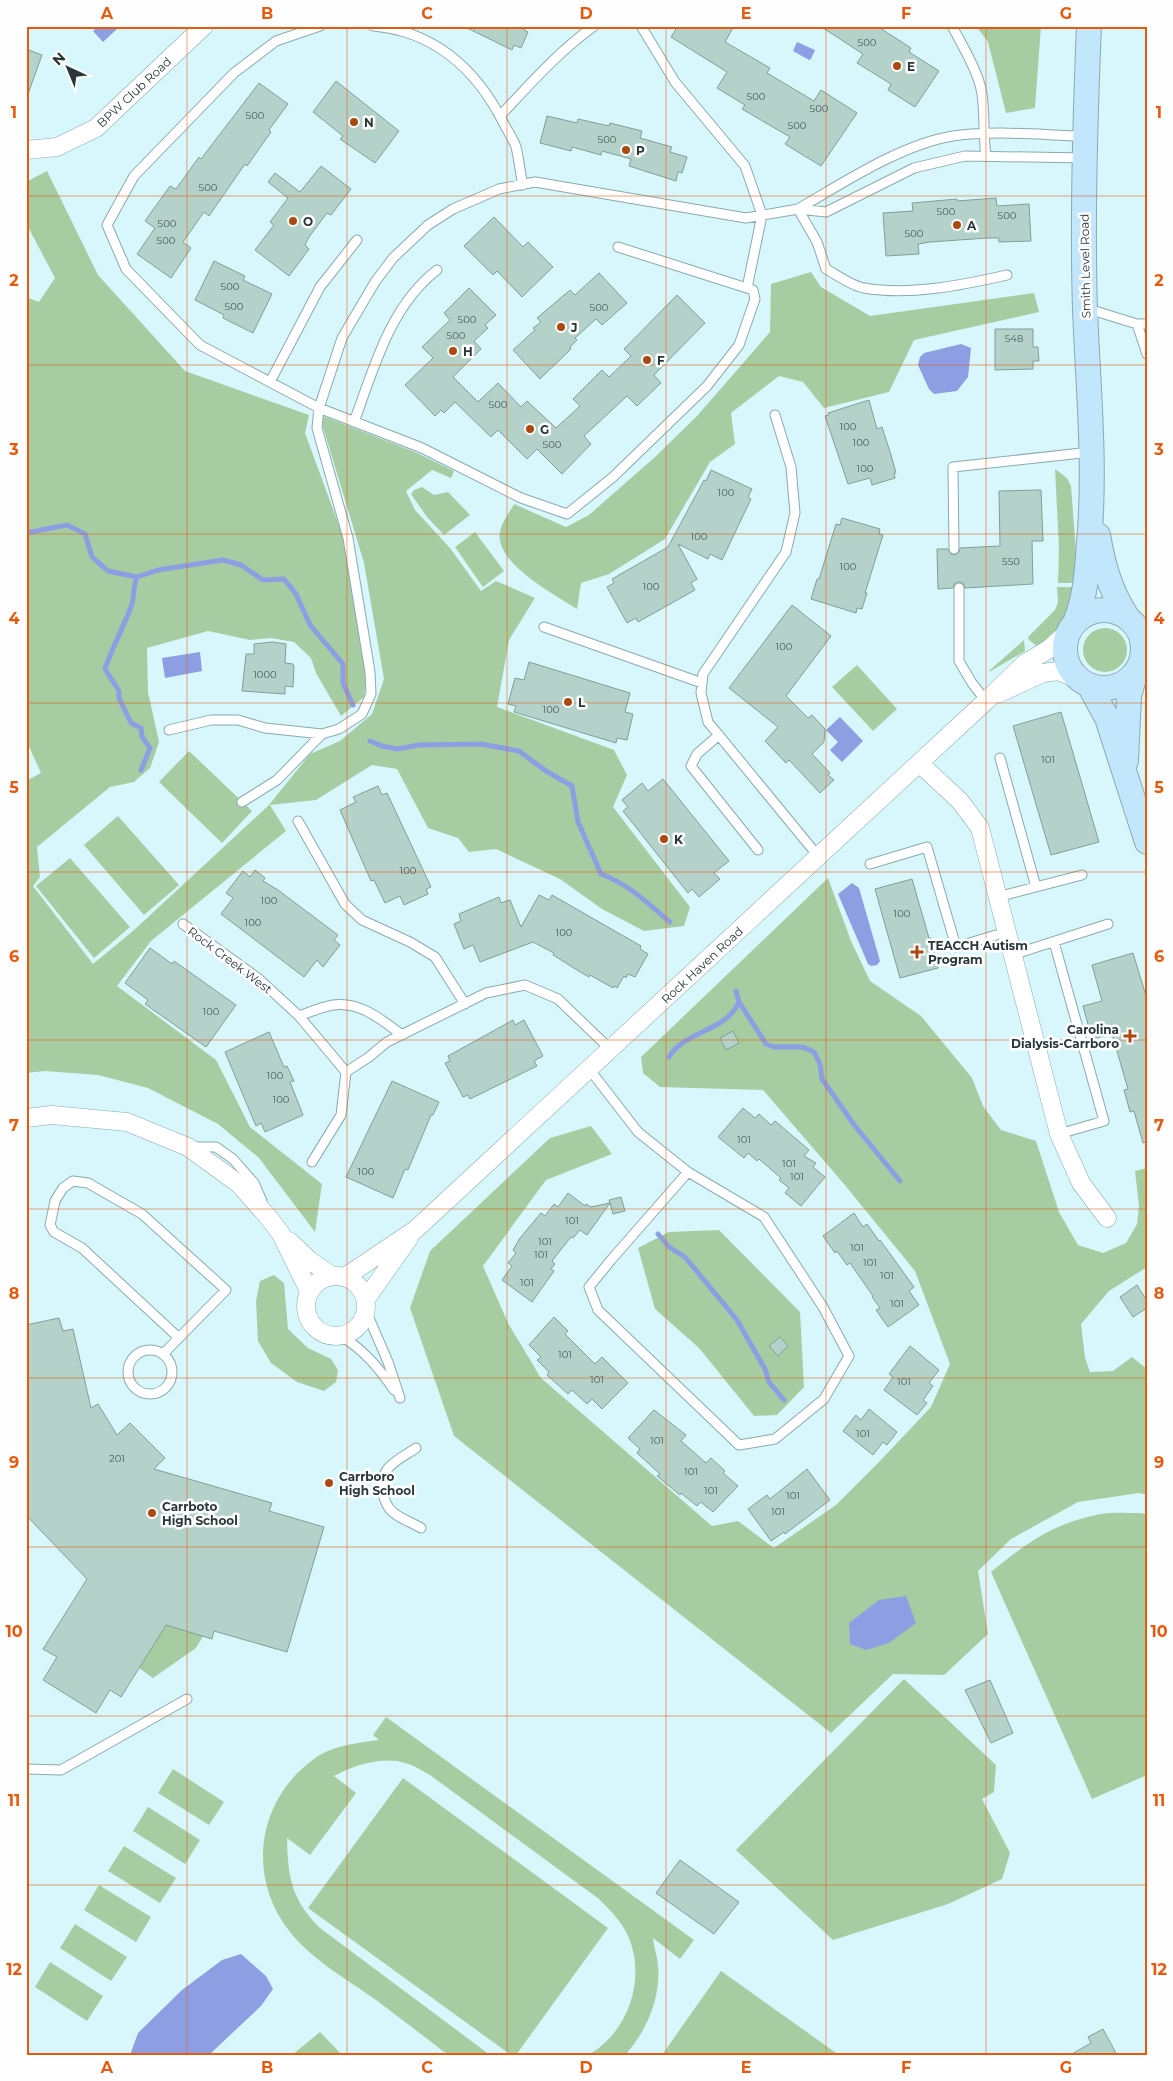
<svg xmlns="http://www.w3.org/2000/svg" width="1173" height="2081" viewBox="0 0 1173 2081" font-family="Montserrat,sans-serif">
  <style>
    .green { fill: #a6cda2 }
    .water { fill: #8e9ee2 }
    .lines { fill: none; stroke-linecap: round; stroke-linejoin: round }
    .stream { stroke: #8e9ee2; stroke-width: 5 }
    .building { fill: #b4d2c9; stroke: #829f97 }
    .lane-casing { stroke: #8baaaf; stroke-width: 11 }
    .street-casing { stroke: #8baaaf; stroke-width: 19 }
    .secondary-casing { stroke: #8baaaf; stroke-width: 26 }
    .lane { stroke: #fff; stroke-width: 9 }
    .street { stroke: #fff; stroke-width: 18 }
    .secondary { stroke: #c2e6fc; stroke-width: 24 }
    .grid { fill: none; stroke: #e8590c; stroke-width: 1; stroke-opacity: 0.55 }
    .poi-dot { fill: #ac4911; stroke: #fefefe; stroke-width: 2 }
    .labels { text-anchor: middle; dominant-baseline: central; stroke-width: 5; stroke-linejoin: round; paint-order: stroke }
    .number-label { font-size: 10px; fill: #4c5e5d }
    .poi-label { font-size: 12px; font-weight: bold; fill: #2a3739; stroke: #fefefe; text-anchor: start }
    .street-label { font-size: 12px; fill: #2a3739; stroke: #fefefe }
    .neatline { fill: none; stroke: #e8590c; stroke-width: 2 }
    .grid-label { font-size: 16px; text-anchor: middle; font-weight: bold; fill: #e8590c }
  </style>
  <rect width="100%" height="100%" fill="#d7f7fd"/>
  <path class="green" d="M976 26H1041L1035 108 1006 113 988 42Z
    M47 171 98 275 185 371 309 415 305 433 344 539 367 678 364 697 341 716 316 673 311 658 294 642 271 638 250 640 208 631 147 648 148 692 159 742 150 768 134 782 110 787 37 847 40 877 33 886 93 964 133 931 269 805 310 754 340 741 372 714 384 679 364 563 323 427V416L415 452 454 471 451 478 432 470 406 491 415 510 450 548 481 591 496 581 535 598 509 640 497 707 614 750 627 775 613 807 690 907 684 926 644 931 602 909 560 879 496 849 469 852 458 838 428 828 397 769 372 765 316 800 270 805 286 831 151 941 117 986 216 1060 250 1127 322 1184 315 1232 259 1158 218 1124 148 1088 98 1075 45 1071 26 1073V781L41 773 26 740V297L39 302 55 278 26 223V182Z
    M811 272 821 287 870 316 1034 293 1039 312 914 340 889 392 824 408 803 382 779 376 731 413 735 444 710 462 665 539 609 574 581 583 577 609C555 595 494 563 500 532 501 523 510 512 514 504L566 527 589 515 655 457 697 416 770 332 771 284Z
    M1055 469 1067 478 1071 486 1078 578 1071 583H1058L1059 547Z
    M422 487 434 495 448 492 470 515 444 535 427 517 411 494 414 490Z
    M475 532 504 571 483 587 455 547Z
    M1057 587H1071L1078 591C1070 620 1064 631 1037 646L1029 640 1028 637 1055 610 1058 602Z
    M1083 650a22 22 0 1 1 44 0a22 22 0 1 1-44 0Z
    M1024 640 1025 651 989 672V671Z
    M857 665 897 709 873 731 832 687Z
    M189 751 252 811 222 843 159 782Z
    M118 816 179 885 144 915 84 845Z
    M70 858 130 927 94 958 36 886Z
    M828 878 851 941 870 981 921 1016 972 1078 983 1106 1001 1130 1036 1141 1059 1212 1078 1245 1103 1253 1126 1243 1137 1224 1139 1206 1135 1171 1147 1168V1267L1109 1291 1081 1324 1085 1358 1090 1372 1113 1371 1132 1357 1147 1369V1495L1139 1493 1078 1502 1011 1539 978 1571 988 1634 944 1675 893 1674 831 1733 454 1436 410 1308 430 1251 550 1138 591 1126 612 1154 546 1180 483 1266 508 1323 541 1378 712 1526 738 1521 774 1548 836 1505 880 1461 931 1407 950 1364 915 1271 844 1184 763 1090 660 1087 643 1073 641 1057Z
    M719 1230 800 1312 804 1387 777 1415 754 1416 699 1348 655 1309 638 1248 669 1232Z
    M274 1275 284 1283 288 1329 308 1348 331 1359 338 1370 336 1382 324 1391 297 1382 271 1363 258 1341 256 1301 260 1281Z
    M1139 1513 1147 1514V1775L1092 1799 991 1572C1026 1543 1054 1523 1100 1514 1113 1512 1127 1513 1139 1513Z
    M166 1625 203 1636 196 1648 153 1678 139 1668Z
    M904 1679 996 1765 994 1792 982 1799 1010 1853 1002 1879 948 1904 833 1940 736 1850Z
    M386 1717 694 1940 680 1959 653 1938C654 1947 657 1956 658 1965 661 1997 647 2031 625 2055H588C628 2033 646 1980 629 1938 622 1922 611 1911 599 1899L430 1775C422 1771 414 1765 405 1763 383 1756 354 1765 334 1776L356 1793 310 1855 287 1838C288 1877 291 1899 320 1928L490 2055C480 2055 457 2058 449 2054 442 2052 436 2045 430 2041 412 2027 394 2014 376 2000 348 1980 311 1959 290 1932 246 1877 257 1800 314 1759 333 1745 357 1743 379 1740L373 1735Z
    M173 1769 224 1802 209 1825 158 1793Z
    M403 1778 608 1928 516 2055H511L308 1908Z
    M148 1807 200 1840 185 1864 133 1831Z
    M124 1846 176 1878 160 1903 108 1871Z
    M99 1885 151 1917 136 1942 84 1910Z
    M75 1924 127 1957 111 1981 60 1948Z
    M50 1962 103 1996 87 2021 35 1987Z
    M721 1971 839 2055H662Z
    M320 2032 342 2055H292Z"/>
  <path class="water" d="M98 26H114L117 29 103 42 93 31Z
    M797 42 815 50 811 59 809 60 793 51Z
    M961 344 971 348 968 377 957 391 934 394 929 389 918 365 920 357 924 353Z
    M200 652 202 671 165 678 162 658Z
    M840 717 863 741 842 762 830 750 838 742 826 730Z
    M852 883 859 888 880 961 877 965 871 966 868 964 838 894Z
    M906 1596 916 1623 889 1643 866 1650 850 1644 849 1623 879 1600Z
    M241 1954 266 1976 273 1989 261 2006 209 2055H130L138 2033 182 1990 222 1960Z"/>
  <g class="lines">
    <path class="stream" d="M26 533 67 525 85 534 92 557 108 571 137 577 158 570 223 560 241 565 263 580 284 579 296 594 310 625 343 664V683L353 705
      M137 577C132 587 135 598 131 607 123 628 112 648 105 669L119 691V698L131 723 141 728 142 737 150 748 141 770
      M370 741 382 746 397 749 419 745 481 744 519 751 546 771 572 786 578 822 601 874C630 885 647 903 670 922
      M736 991 739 1002 766 1044 774 1047H803L814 1052 820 1064 822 1079 855 1126 900 1181
      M669 1057C685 1030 726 1032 739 1002
      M658 1234 669 1247 685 1257 737 1320 765 1369 769 1382 784 1400"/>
  </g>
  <path class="building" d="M463 26H526L524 30 528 32 521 48 514 45 512 50Z
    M678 26H734L725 42 770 68 767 73 814 101 821 90 857 113 821 166 785 144 790 137 742 109 745 105 717 88 727 72 671 37Z
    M820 26H877L911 48 909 52 939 71 915 107 888 90 891 84 857 63 863 54Z
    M26 49 42 55 28 94H26Z
    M336 81 399 131 375 163 340 139 343 136 313 112Z
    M259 83 288 104 269 130 271 132 247 166 245 164 209 216 204 212 183 242 191 248 171 278 137 254 155 228 145 221 170 186 176 189 199 157 201 159Z
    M547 116 577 123 578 119 609 126 610 123 642 131 640 138 672 147 670 152 687 157 682 173 678 172 676 181 629 166 631 159 602 151 601 155 572 147 571 151 540 143Z
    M321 166 351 189 331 215 327 213 309 237 305 245 309 249 289 276 255 250 274 225 270 222 288 198 268 182 275 173 300 192Z
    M996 198 997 206 1029 204 1031 241 999 242V238H988L930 242 918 244 919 254 886 256 883 213 913 211 912 203 957 199V201Z
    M494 217 523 247 528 242 553 267 522 297 497 271 493 275 464 246Z
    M214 261 245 276 243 280 272 294 253 333 223 318 224 315 195 300Z
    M599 273 627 303 602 325 596 319 575 338 577 340 570 347 571 349 540 379 513 350 535 330 533 328 541 322 537 318 570 290 575 295Z
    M469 288 496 315 485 325 488 328 474 341 481 349 453 377 478 402 498 383 521 407 527 401 556 428 580 406 573 399 602 370 609 377 631 356 624 349 677 295 705 323 654 375 661 383 637 406 627 396 584 436 591 444 562 474 537 449 527 459 498 430 491 437 455 402 444 413 441 410 435 416 405 385 433 358 422 347 450 320 444 313Z
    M995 329H1033V347H1038L1039 361H1033V369L995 370Z
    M869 400 877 429 882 427 891 455 896 473H894L895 478 872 485 870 478 848 484 825 416 829 415 828 413Z
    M711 470 752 489 748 497 751 499 722 560 710 554 708 559 678 544 697 579 691 583 695 590 638 622 636 618 627 623 607 587 614 583 612 579 668 547 704 480 706 481Z
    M1041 490 1043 541H1032L1033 584 965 588 963 583 959 582 954 584 953 588 938 589 937 549H948L951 554 955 555 959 552 960 548 1000 546 999 491Z
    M842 518 880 529 879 534 883 535 865 593H867L862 609 857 608 856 613 811 599 817 579H819L836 524 840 525Z
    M792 605 831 636 786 696 808 718 812 715 825 729 824 742 812 754 830 773 828 775 834 780 820 793 789 760 786 763 765 741 778 727 729 688Z
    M272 642 286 644 285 663 293 664 294 667 293 687 285 686V694L242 691 246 654H254V644Z
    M529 662 630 693 625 712 633 714 627 740 617 738 616 743 514 712 516 706 508 704 515 678 524 680Z
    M1061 712 1099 842 1051 855 1013 726Z
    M663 779 729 861 714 873 720 879 699 897 692 889 688 893 623 811 628 807 622 800 642 783 648 791Z
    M378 786 382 795 387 793 431 887 426 889 428 894 404 905 400 896 385 903 374 880 371 881 340 810 356 802 353 797Z
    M255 870 265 878 263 881 278 890 338 935 334 940 340 945 323 967 317 960 304 977 221 914 233 898 226 893 243 871 250 877Z
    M912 879 929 938H931L938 968 900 978 875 889Z
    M539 895 549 900 552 895 641 946 640 949 648 954 635 977 628 974 626 978 624 976 617 988 614 986 613 988 590 975 589 977 577 970 553 955 554 953 533 942 480 962 473 945 464 949 454 924 461 921 459 914 499 897 501 903 510 900 521 927Z
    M150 948 172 964 174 961 236 1005 206 1047 145 1004 148 1000 125 983Z
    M1133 953 1147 999V1142L1143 1143 1134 1111 1130 1112 1124 1090 1128 1089 1112 1034 1092 1039 1083 1006 1102 1001 1092 965Z
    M513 1020 515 1025 524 1020 543 1056 534 1061 537 1066 470 1099 468 1095 463 1097 445 1063 450 1061 448 1056Z
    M733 1031 739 1043 726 1050 720 1038Z
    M269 1032 284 1067 287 1066 294 1081 290 1082 292 1087 303 1115 265 1132 261 1123 256 1126 225 1052Z
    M392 1081 439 1102 433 1115H431L408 1170 405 1169 393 1198 346 1177Z
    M743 1108 755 1118 759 1114 771 1125 775 1121 809 1150 804 1156 816 1163 813 1167 825 1177 801 1206 785 1193 789 1188 779 1180 781 1178 759 1159 757 1161 748 1153 744 1158 718 1137Z
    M568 1193 585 1206 586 1204 591 1207 610 1203 609 1200 621 1197 625 1211 613 1214 610 1203 587 1235 580 1230 573 1238 571 1237 552 1261 555 1264 551 1269 554 1271 532 1302 502 1280 512 1266 508 1263 516 1253 513 1250 520 1238 541 1213 545 1216 554 1204 558 1207Z
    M854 1213 863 1227 867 1224 879 1241 880 1240 914 1287 909 1291 919 1305 888 1327 876 1310 880 1308 872 1297 873 1296 850 1263 847 1265 837 1251 835 1253 823 1236Z
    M1137 1285 1147 1301V1308L1133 1317 1120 1297Z
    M554 1317 568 1331 565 1334 595 1364 602 1357 628 1383 602 1409 592 1399 587 1404 572 1390 568 1394 547 1375 549 1372 537 1360 541 1357 529 1345Z
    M59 1318 63 1331 73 1329 91 1408 98 1404 117 1435 130 1423 165 1458 154 1469 272 1503 269 1511 324 1527 287 1652 214 1631 212 1639 166 1625 121 1697 110 1690 96 1713 43 1680 57 1657 43 1649 87 1579 26 1515V1325Z
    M780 1337 788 1346 778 1356 769 1346Z
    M910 1346 939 1370 929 1383 933 1386 923 1400 927 1403 917 1415 884 1390 893 1377 889 1374Z
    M869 1409 897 1432 887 1445 883 1442 873 1455 843 1431 856 1415 861 1420Z
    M654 1410 686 1435 681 1441 706 1463 711 1458 725 1471 723 1473 738 1486 713 1512 701 1502 697 1506 681 1493 680 1495 657 1476 660 1474 637 1453 640 1449 628 1438Z
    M807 1469 830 1500 785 1534 784 1532 771 1541 748 1509 767 1495 770 1499Z
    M990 1680 1013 1733 991 1743 965 1690Z
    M680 1860 739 1902 714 1934 656 1893Z
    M1103 2029 1117 2055H1070L1091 2043 1088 2037Z"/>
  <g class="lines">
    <defs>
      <path id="lane" d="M320 26 276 41 234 73 134 176 107 225 126 269 200 345 319 408 422 448 521 498 567 514 613 477 707 386 739 345 755 299 753 290 618 247
        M373 26C433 31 475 68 502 120 506 129 513 138 516 147 519 159 520 172 523 185
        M641 26 675 82 745 166 762 215 747 288
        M952 26C962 45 979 73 982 94 985 114 983 135 986 156
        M500 116C530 84 558 52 594 26
        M798 209C843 183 902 144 953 136 995 130 1040 135 1083 136
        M798 209 817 242 826 269C837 275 852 286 864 288 909 296 963 285 1007 275
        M1085 308 1137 324H1147
        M1137 324 1147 354
        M270 382 320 287 357 240
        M775 415 791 467 795 513 786 552 703 674 701 693 708 722 818 856
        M354 422C374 368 390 306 437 270
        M954 549 953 467 1091 452
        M959 588V661L972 683 986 701
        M544 627 702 683
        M1144 649H1147
        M169 730 211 720H238L265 728 322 734 339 729 362 714 371 694 370 672 348 538 317 428 319 408 342 338 375 282 393 258 428 225 453 209 499 189 535 182 746 218 798 209 826 212 914 168 965 156 1084 158
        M719 735 697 754 691 766 758 850
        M1000 758 1036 887
        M242 802 277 780 322 734
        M298 821 345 904 362 920 410 942 435 957 465 1004
        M870 864 927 847 956 947 1006 932
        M997 897 1082 875
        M183 924 259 979 299 1016 346 1072
        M1054 942 1104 1121 1059 1134
        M1012 955 1108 924
        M299 1016C310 1012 321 1007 333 1005 360 1001 382 1020 402 1035
        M590 1070 638 1132 688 1172 764 1217 823 1307 849 1356 824 1399 775 1439 739 1445 598 1310 589 1287 611 1260 688 1172
        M191 1147H216L233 1159 254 1183 262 1201
        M312 1162 341 1115 346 1072 369 1057 387 1042 486 993 525 985 558 999 611 1050
        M366 1311 388 1362 400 1398
        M341 1336C364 1350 379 1368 394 1390
        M128 1372a22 22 0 1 1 44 0a22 22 0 1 1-44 0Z
        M163 1354 226 1290 142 1214 88 1183 73 1181 63 1188 55 1201 50 1225 54 1232 82 1248 179 1338
        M416 1448C397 1461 378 1467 383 1493 384 1500 388 1509 394 1513 401 1519 413 1523 421 1528
        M26 1769 61 1770 187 1699"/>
      <path id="street" d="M26 150 57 147 96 128 204 26
        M1000 693 1043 673 1058 671 1078 679
        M919 763 960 801 980 828 1059 1134 1081 1183 1107 1218
        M26 1118 52 1115 127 1122 188 1147 239 1184 269 1218 281 1234 309 1291
        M289 1241 309 1260 332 1276
        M306 1306a30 30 0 1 1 60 0a30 30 0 1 1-60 0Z
        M345 1277 415 1230 986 701 1024 664 1049 649 1069 631
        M366 1299 409 1238"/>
      <path id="secondary" d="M1098 535C1103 564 1110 590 1126 615
        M1065 649a39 39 0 1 1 78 0a39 39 0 1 1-78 0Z
        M1076 620C1086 594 1087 570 1089 543 1096 465 1088 387 1085 309 1082 215 1085 121 1089 26
        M1089 685 1107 718 1147 842
        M1126 761 1129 696 1135 674"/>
    </defs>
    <use href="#lane" class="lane-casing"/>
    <use href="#street" class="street-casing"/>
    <use href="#secondary" class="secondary-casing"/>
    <use href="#lane" class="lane"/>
    <use href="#street" class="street"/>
    <use href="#secondary" class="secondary"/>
  </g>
  <path class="grid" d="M187 26V2055M347 26V2055M507 26V2055M666 26V2055M826 26V2055M986 26V2055M26 196H1147M26 365H1147M26 534H1147M26 703H1147M26 872H1147M26 1040H1147M26 1209H1147M26 1378H1147M26 1547H1147M26 1716H1147M26 1885H1147"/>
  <g class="poi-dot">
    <circle cx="897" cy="66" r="5"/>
    <circle cx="354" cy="122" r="5"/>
    <circle cx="626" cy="150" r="5"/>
    <circle cx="293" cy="221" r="5"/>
    <circle cx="957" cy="225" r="5"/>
    <circle cx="561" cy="327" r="5"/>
    <circle cx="453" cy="351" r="5"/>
    <circle cx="647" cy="360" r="5"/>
    <circle cx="530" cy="429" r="5"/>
    <circle cx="568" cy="702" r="5"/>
    <circle cx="664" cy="839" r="5"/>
    <path d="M914.5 944.5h5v5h5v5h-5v5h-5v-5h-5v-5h5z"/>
    <path d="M1127.5 1028.5h5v5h5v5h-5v5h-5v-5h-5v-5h5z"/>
    <circle cx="329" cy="1483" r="5"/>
    <circle cx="152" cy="1513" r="5"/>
  </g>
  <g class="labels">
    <g class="number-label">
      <text x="867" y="42">500</text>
      <text x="756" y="96">500</text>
      <text x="819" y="108">500</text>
      <text x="255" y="115">500</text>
      <text x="797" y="125">500</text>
      <text x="607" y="139">500</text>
      <text x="208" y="187">500</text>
      <text x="946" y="211">500</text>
      <text x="1007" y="215">500</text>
      <text x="167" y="223">500</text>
      <text x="914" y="233">500</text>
      <text x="166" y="240">500</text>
      <text x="230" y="286">500</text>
      <text x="234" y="306">500</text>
      <text x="599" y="307">500</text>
      <text x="467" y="319">500</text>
      <text x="456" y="335">500</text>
      <text x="1014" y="338">548</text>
      <text x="498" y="404">500</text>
      <text x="848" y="426">100</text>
      <text x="861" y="442">100</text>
      <text x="552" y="444">500</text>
      <text x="865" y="468">100</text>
      <text x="726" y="492">100</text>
      <text x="699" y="536">100</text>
      <text x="1011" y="561">550</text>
      <text x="848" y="566">100</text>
      <text x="651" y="586">100</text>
      <text x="784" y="646">100</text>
      <text x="265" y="674">1000</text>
      <text x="551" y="709">100</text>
      <text x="1048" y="759">101</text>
      <text x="408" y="870">100</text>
      <text x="269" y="900">100</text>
      <text x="902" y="913">100</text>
      <text x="253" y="922">100</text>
      <text x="564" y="932">100</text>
      <text x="211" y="1011">100</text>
      <text x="275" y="1075">100</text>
      <text x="281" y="1099">100</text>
      <text x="744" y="1139">101</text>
      <text x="789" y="1163">101</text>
      <text x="366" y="1171">100</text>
      <text x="797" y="1176">101</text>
      <text x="572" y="1220">101</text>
      <text x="545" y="1241">101</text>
      <text x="857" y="1247">101</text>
      <text x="541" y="1254">101</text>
      <text x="870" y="1262">101</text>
      <text x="887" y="1275">101</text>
      <text x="527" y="1282">101</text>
      <text x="897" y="1303">101</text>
      <text x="565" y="1354">101</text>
      <text x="597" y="1379">101</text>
      <text x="904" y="1381">101</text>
      <text x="863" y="1433">101</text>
      <text x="657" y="1440">101</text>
      <text x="117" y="1458">201</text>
      <text x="691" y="1471">101</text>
      <text x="711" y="1490">101</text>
      <text x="793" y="1495">101</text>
      <text x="778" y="1511">101</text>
    </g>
    <g class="poi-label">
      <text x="907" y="66">E</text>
      <text x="364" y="122">N</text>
      <text x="636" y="150">P</text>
      <text x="303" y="221">O</text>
      <text x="967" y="225">A</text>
      <text x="571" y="327">J</text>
      <text x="463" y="351">H</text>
      <text x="657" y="360">F</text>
      <text x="540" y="429">G</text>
      <text x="578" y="702">L</text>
      <text x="674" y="839">K</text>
      <text x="928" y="945">TEACCH Autism<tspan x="928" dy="14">Program</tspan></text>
      <text x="1119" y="1029" text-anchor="end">Carolina<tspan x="1119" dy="14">Dialysis-Carrboro</tspan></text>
      <text x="339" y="1476">Carrboro<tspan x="339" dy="14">High School</tspan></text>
      <text x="162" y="1506">Carrboto<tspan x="162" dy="14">High School</tspan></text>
    </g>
    <g class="street-label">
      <text transform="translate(134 92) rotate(-43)">BPW Club Road</text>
      <text transform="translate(1085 266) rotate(-91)">Smith Level Road</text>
      <text transform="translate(230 960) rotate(37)">Rock Creek West</text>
      <text transform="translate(702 965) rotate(-43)">Rock Haven Road</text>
    </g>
  </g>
  <rect width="1173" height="2081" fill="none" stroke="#fefefe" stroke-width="55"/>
  <g transform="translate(68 68) rotate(316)" stroke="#fefefe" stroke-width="4" paint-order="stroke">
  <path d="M0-4L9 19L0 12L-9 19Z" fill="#2a3739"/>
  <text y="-8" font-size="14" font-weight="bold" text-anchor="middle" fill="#2a3739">N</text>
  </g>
  <rect x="28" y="28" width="1118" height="2026" class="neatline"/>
  <g class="grid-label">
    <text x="107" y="19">A</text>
    <text x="267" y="19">B</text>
    <text x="427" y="19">C</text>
    <text x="586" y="19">D</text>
    <text x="746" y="19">E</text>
    <text x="906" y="19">F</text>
    <text x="1066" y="19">G</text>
    <text x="14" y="118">1</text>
    <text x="1159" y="118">1</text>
    <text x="14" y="286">2</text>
    <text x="1159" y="286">2</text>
    <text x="14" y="455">3</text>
    <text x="1159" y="455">3</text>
    <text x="14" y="624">4</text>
    <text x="1159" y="624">4</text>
    <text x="14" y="793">5</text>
    <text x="1159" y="793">5</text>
    <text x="14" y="962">6</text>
    <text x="1159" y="962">6</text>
    <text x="14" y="1131">7</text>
    <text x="1159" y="1131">7</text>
    <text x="14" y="1299">8</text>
    <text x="1159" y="1299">8</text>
    <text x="14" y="1468">9</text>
    <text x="1159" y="1468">9</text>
    <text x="14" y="1637">10</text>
    <text x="1159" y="1637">10</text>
    <text x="14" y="1806">11</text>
    <text x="1159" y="1806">11</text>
    <text x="14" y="1975">12</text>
    <text x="1159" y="1975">12</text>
    <text x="107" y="2073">A</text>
    <text x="267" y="2073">B</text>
    <text x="427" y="2073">C</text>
    <text x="586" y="2073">D</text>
    <text x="746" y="2073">E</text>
    <text x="906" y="2073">F</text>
    <text x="1066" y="2073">G</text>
  </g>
</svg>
